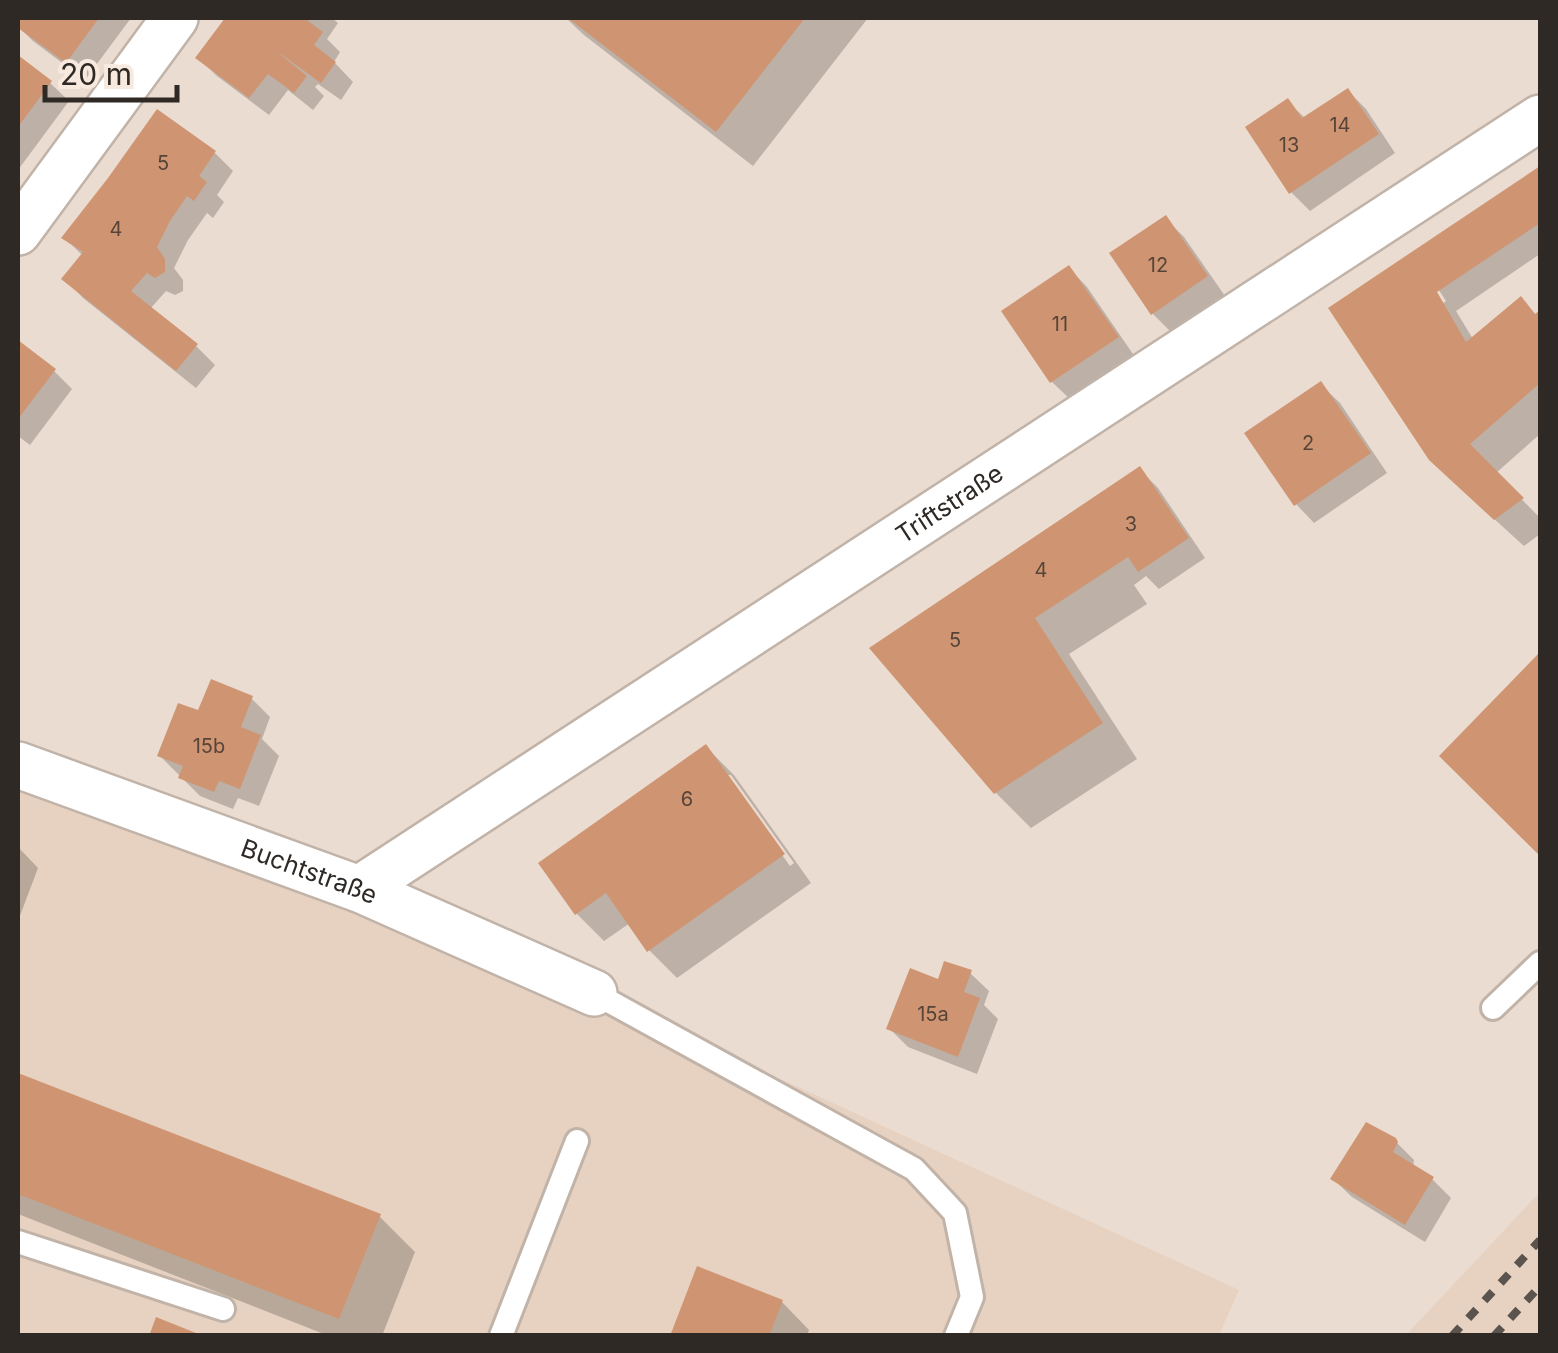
<svg xmlns="http://www.w3.org/2000/svg" width="1558" height="1353" viewBox="0 0 1558 1353" font-family="Inter,sans-serif">
  <style>
    .built { fill: #e7d2c1 }
    .shadow { fill: #0003; fill-rule: evenodd }
    .building { fill: #cf9572 }
    .lines { fill: none; stroke-linecap: round; stroke-linejoin: round }
    .lane-casing { stroke: #c1b3a8; stroke-width: 28 }
    .street-casing { stroke: #c1b3a8; stroke-width: 50 }
    .lane { stroke: #fff; stroke-width: 22 }
    .street { stroke: #fff; stroke-width: 45 }
    .rail { stroke: #5b534d; stroke-width: 8; stroke-dasharray: 12 12; stroke-linecap: butt }
    .labels { text-anchor: middle; dominant-baseline: central; stroke-width: 8; stroke-linejoin: round; paint-order: stroke }
    .number-label { font-size: 20px; fill: #574438 }
    .street-label { font-size: 25px; fill: #2f2925; stroke: #f8e9de }
  </style>
  <rect width="100%" height="100%" fill="#ebdcd1"/>
  <path class="built" d="M18 765 594 993 1239 1290 1219 1335H18Z
    M1540 1192V1324L1538 1328 1540 1335H1406Z"/>
  <path class="shadow" d="M18 18H131L85 80 33 41 18 26Z
    M228 18H332L338 23 327 39 340 52 334 62 353 82 341 100 318 84 315 87 324 96 313 110 288 90 269 115 217 76 198 58Z
    M566 18H868L753 166 584 35Z
    M18 58 50 83 69 101 18 170Z
    M1348 91 1366 109 1395 153 1310 211 1291 192 1288 102 1305 118Z
    M215 153 233 171 217 195 224 202 213 218 207 213 188 240 174 268 183 280V291L175 295 166 291 150 309 196 346 215 365 196 388 83 298 65 279 83 256 64 237Z
    M1539 170 1540 254 1456 311 1473 339 1521 299 1537 316 1540 313V434L1496 473 1540 518V534L1524 546 1460 488 1332 309ZM1429 284H1435L1446 301 1442 304Z
    M1165 218 1184 237 1225 296 1171 332 1153 314Z
    M1069 268 1087 287 1135 357 1071 400 1052 382 1004 312Z
    M18 344 54 371 72 389 30 445 18 436Z
    M1321 385 1340 403 1387 473 1314 523 1296 504Z
    M1140 470 1158 488 1205 558 1159 589 1146 576 1134 585 1147 604 1069 654 1137 759 1031 828 996 793 873 649Z
    M1540 655V853L1442 756Z
    M252 699 270 717 262 739 279 756 259 806 238 798 233 809 200 796 160 756 200 713Z
    M706 747 734 775 811 883 677 978 649 950 630 923 604 941 577 914 541 864ZM725 775H731L794 863 790 866Z
    M18 847 38 868 18 921Z
    M970 973 989 991 984 1005 998 1019 977 1074 908 1047 889 1028 939 982Z
    M18 1076 379 1216 415 1252 382 1336H329L18 1214Z
    M1394 1140 1414 1160 1413 1167 1432 1179 1451 1198 1425 1242 1352 1197 1333 1179Z
    M782 1302 809 1330 807 1336H673Z"/>
  <path class="building" d="M18 18H99L66 63 18 28Z
    M225 18H310L308 21 323 32 314 45 336 62 321 83 275 50 307 76 294 93 268 74 249 98 195 58Z
    M568 18H805L716 132Z
    M18 55 52 81 18 127Z
    M1348 88 1379 134 1289 194 1245 127 1288 98 1302 118Z
    M157 109 216 151 199 176 207 182 194 201 187 196 170 221 157 247 165 259V272L155 278 147 273 131 291 198 344 176 371 61 279 83 252 61 238 108 178Z
    M1540 166V223L1437 292 1466 342 1521 296 1535 314 1540 310V383L1470 444 1524 498 1494 520 1429 460 1328 308Z
    M1166 215 1208 276 1151 315 1109 253Z
    M1069 265 1119 337 1050 383 1001 311Z
    M18 340 56 369 18 419Z
    M1321 381 1371 453 1294 506 1244 433Z
    M1140 466 1189 538 1138 572 1128 557 1035 618 1103 723 994 794 869 648Z
    M1540 652V856L1439 756Z
    M211 679 253 696 241 727 261 735 240 789 219 781 214 792 178 778 183 766 157 756 178 703 198 710Z
    M706 744 785 854 647 952 606 893 575 915 538 863Z
    M944 961 972 970 964 992 980 998 958 1057 886 1029 910 968 938 979Z
    M18 1073 381 1214 339 1319 18 1194Z
    M1366 1122 1396 1138 1398 1142 1393 1152 1434 1177 1405 1225 1330 1179Z
    M697 1266 783 1300 769 1336H670Z
    M156 1317 201 1335V1336H149Z"/>
  <g class="lines">
    <defs>
      <path id="lane" d="M594 993 914 1169 955 1213 972 1297 956 1336
        M1493 1008 1540 963
        M18 1242 223 1309
        M501 1336 577 1141"/>
      <g id="street">
        <path d="M18 232 175 18"/>
        <path id="s1" d="M18 765 359 889 594 993"/>
        <path id="s2" d="M359 889 1540 118"/>
      </g>
    </defs>
    <use href="#lane" class="lane-casing"/>
    <use href="#street" class="street-casing"/>
    <use href="#lane" class="lane"/>
    <use href="#street" class="street"/>
    <path class="rail" d="M1452 1336 1540 1240
      M1494 1336 1540 1286"/>
  </g>
  <g class="labels">
    <g class="number-label">
      <text x="1340" y="125">14</text>
      <text x="1289" y="145">13</text>
      <text x="163" y="163">5</text>
      <text x="116" y="229">4</text>
      <text x="1158" y="265">12</text>
      <text x="1060" y="324">11</text>
      <text x="1308" y="443">2</text>
      <text x="1131" y="524">3</text>
      <text x="1041" y="570">4</text>
      <text x="955" y="640">5</text>
      <text x="209" y="746">15b</text>
      <text x="687" y="799">6</text>
      <text x="933" y="1014">15a</text>
    </g>
    <g class="street-label">
      <text stroke="none"><textPath href="#s2" startOffset="705">Triftstraße</textPath></text>
      <text stroke="none"><textPath href="#s1" startOffset="310">Buchtstraße</textPath></text>
    </g>
  </g>
  <rect width="1558" height="1353" fill="none" stroke="#2f2925" stroke-width="40"/>
  <path d="M45 85v15h132v-15" fill="none" stroke="#2f2925" stroke-width="5"/>
  <text x="60" y="85" font-size="30" fill="#2f2925" stroke="#f8e9de" stroke-width="8" paint-order="stroke">20 m</text>
</svg>
